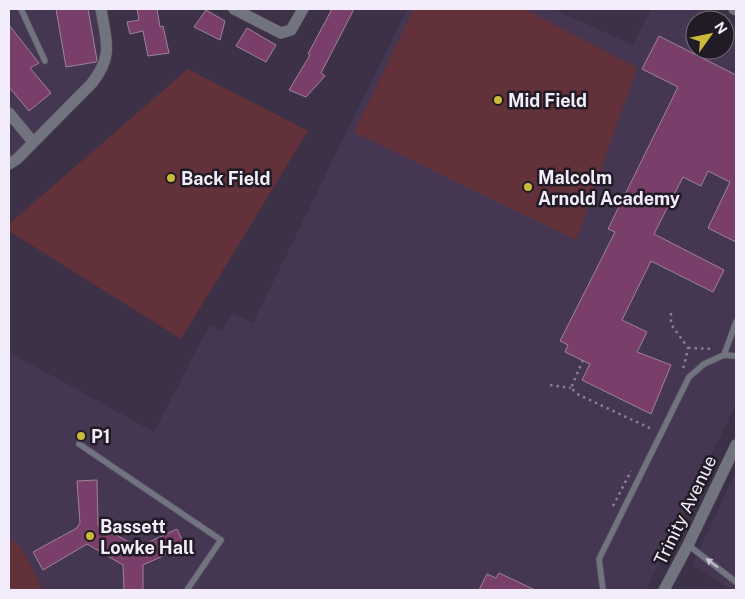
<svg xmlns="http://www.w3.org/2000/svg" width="745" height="599" viewBox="0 0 745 599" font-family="'Public Sans',sans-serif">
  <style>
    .built { fill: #453752 }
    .green { fill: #62313a }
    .building { fill: #793e69; stroke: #9e8596 }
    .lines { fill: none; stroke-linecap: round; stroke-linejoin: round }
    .service-casing { stroke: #594f63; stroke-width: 7 }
    .minor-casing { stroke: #594f63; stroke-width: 12 }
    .path { stroke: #898092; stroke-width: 2.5; stroke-dasharray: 2.5 4; stroke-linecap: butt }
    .service { stroke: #71737e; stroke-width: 5.5 }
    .minor { stroke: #71737e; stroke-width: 11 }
    .oneway { fill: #c6c2cf }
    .poi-dot { fill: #cbba39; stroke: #201b25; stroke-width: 2 }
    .labels { text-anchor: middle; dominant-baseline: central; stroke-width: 5; stroke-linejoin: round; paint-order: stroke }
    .poi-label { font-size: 18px; font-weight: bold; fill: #f3ecfa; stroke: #201b25; text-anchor: start }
    .street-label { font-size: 18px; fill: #f3ecfa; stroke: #201b25 }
  </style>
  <rect width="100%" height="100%" fill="#3c3146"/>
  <path class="built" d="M9 9H106L112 62 102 81 25 158 9 170Z
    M407 9H553L633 45 651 9H698L723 20H695V50H725V21L736 26V404L646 590H12L9 588V352L154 432 210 324 222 331 232 313 253 323Z
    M736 472V590H732L692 565Z"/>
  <path class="green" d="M414 9H525L637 68 576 240 354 132Z
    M188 69 308 131 181 339 9 231V224Z
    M9 539C23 544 35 573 41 586L40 590H12L9 588Z"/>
  <path class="building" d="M56 9H88L97 60 96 62 66 67Z
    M137 9H157L160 27 163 26 169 53 148 56 143 31 130 34 127 22 139 20Z
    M332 9H354L321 73 325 76 306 97 289 90 310 55 308 54Z
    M206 10 225 21 220 40 194 27Z
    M9 25 39 63 30 68 51 93 29 111 9 87Z
    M247 28 276 45 266 62 236 46Z
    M659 36 736 75V242L708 228 730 182 708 171 701 186 683 177 654 234 724 270 713 292 651 261 622 320 647 332 637 352 671 365 651 414 582 380 590 364 565 352 568 345 560 341 615 232 608 229 678 87 642 69Z
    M97 480 98 525 138 547 177 529 185 546 143 565V590H124L123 565 87 544 43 570 33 552 77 528 80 523 77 481Z
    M499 573 535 590H479L487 574 496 578Z"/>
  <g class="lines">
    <defs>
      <path id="service" d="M21 9 45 61
        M724 355 736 322
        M79 444 221 540 187 590
        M688 545 736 582
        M603 590 599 559 689 377 704 364 724 355 736 356"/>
      <path id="minor" d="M234 9 281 33 291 30 303 9
        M734 9 736 10
        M9 113 33 142
        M9 164 17 159 92 83C114 55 106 41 101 9
        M664 590 688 545 736 445"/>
    </defs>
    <use href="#service" class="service-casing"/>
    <use href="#minor" class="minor-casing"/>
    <path class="path" d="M671 313V324L688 348 684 366 681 371
      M688 348 714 349
      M583 360 571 388 579 395 652 429 651 430
      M550 385 571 388
      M613 506 631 471"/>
    <use href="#service" class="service"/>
    <use href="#minor" class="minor"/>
  </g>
  <defs><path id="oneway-solid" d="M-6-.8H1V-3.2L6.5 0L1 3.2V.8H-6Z" transform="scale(1.25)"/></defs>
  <use class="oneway" href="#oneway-solid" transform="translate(712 563) rotate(-143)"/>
  <g class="poi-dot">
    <circle cx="498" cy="100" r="5"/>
    <circle cx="171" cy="178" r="5"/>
    <circle cx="528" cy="187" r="5"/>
    <circle cx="81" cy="436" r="5"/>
    <circle cx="90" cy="536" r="5"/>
  </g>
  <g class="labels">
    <g class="poi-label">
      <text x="508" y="100">Mid Field</text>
      <text x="538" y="177">Malcolm<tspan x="538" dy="21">Arnold Academy</tspan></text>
      <text x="181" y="178">Back Field</text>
      <text x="91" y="436">P1</text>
      <text x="100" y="526">Bassett<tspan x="100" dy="21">Lowke Hall</tspan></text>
    </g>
    <g class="street-label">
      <text transform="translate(685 510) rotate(-64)">Trinity Avenue</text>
    </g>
  </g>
  <rect width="745" height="599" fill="none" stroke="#f3ecfa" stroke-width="20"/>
  <g transform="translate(710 35) rotate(57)"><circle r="24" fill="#201b25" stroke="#746f7a"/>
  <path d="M0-4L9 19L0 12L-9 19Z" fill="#cbba39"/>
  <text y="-8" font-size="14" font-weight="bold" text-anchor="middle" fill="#f3ecfa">N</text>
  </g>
</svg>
